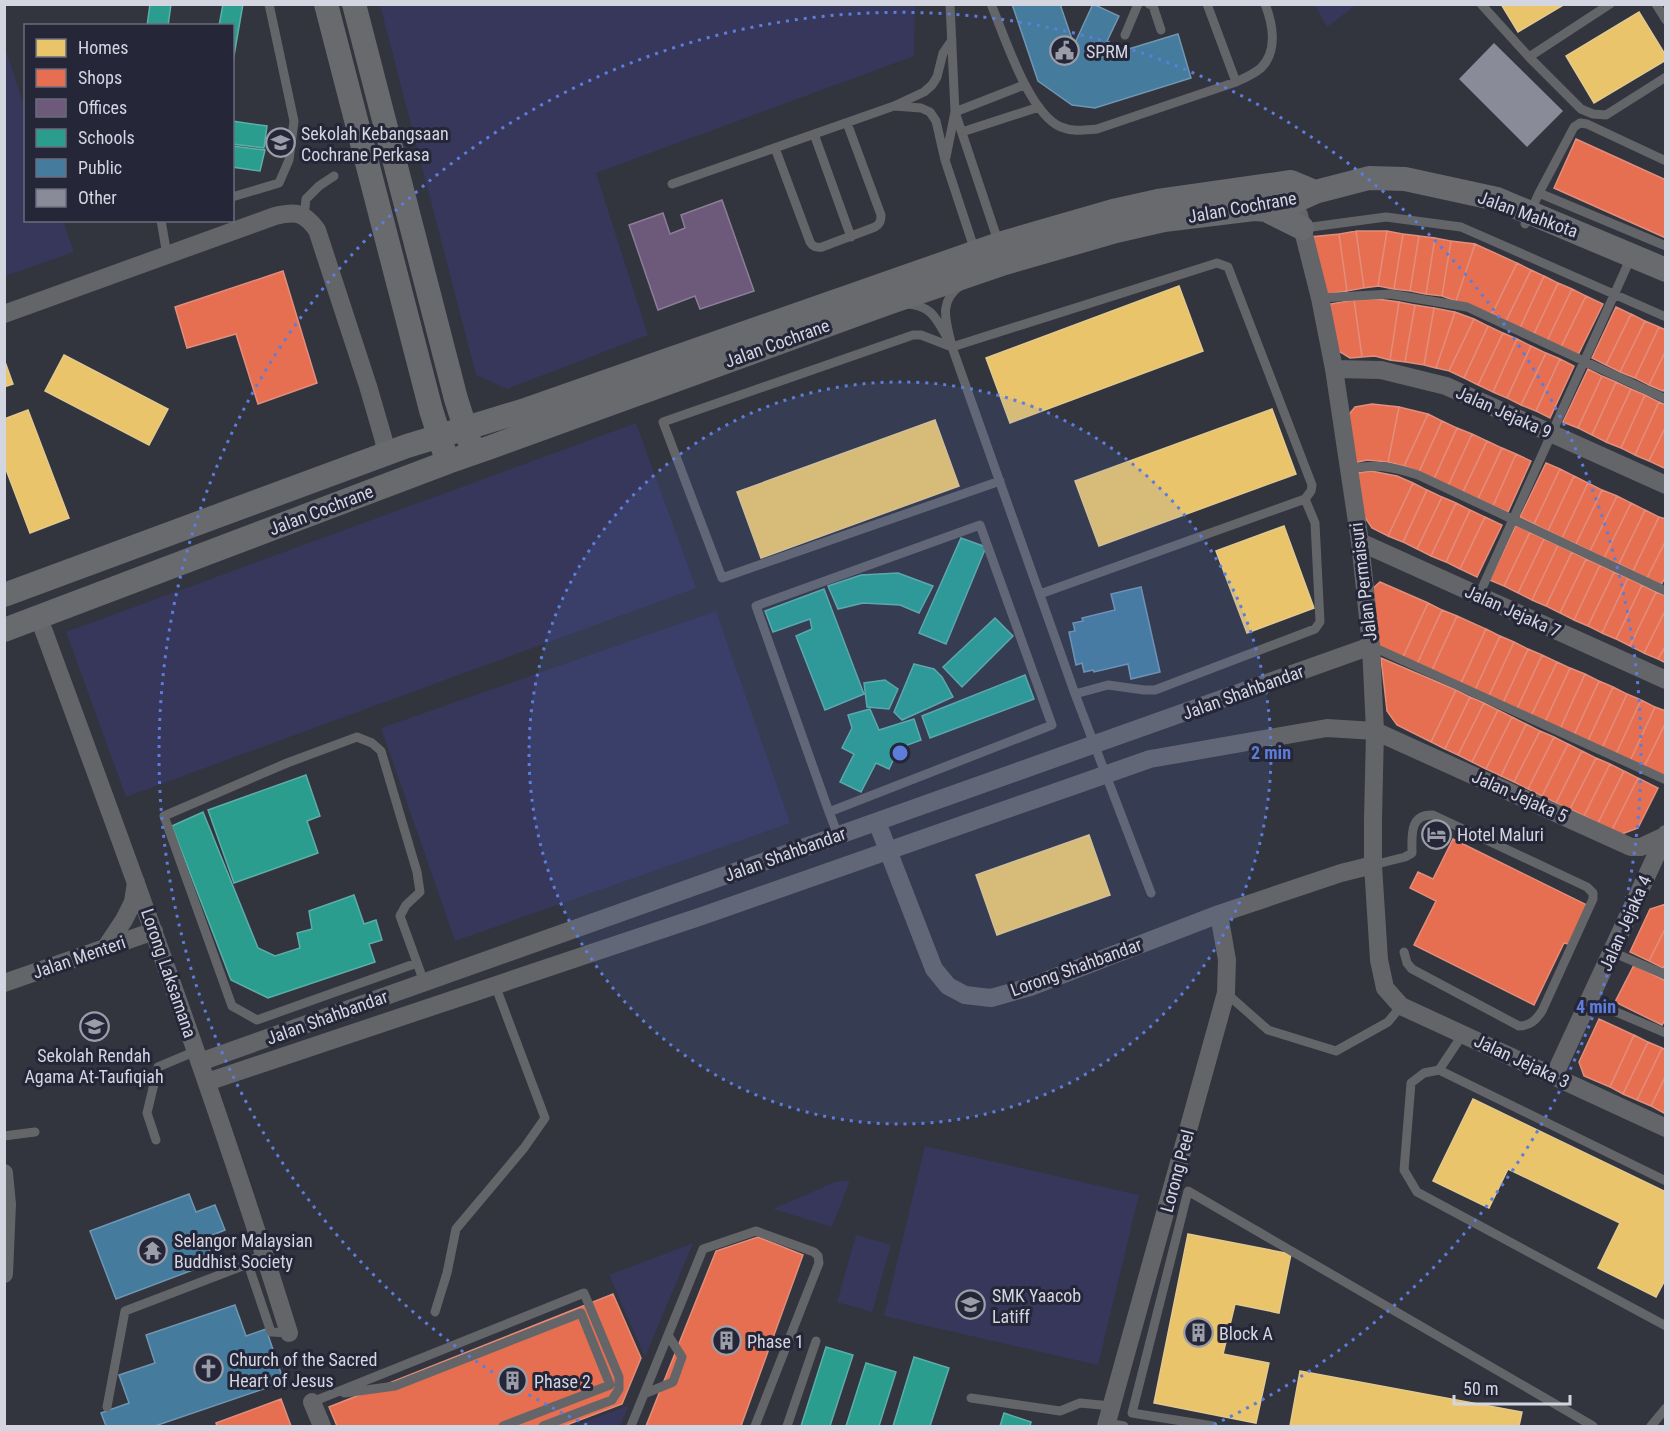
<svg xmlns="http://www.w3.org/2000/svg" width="1670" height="1431" viewBox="0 0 1670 1431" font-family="'Roboto Condensed',sans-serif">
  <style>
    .green { fill: #36375b }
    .homes { fill: #e9c46a; stroke: #e2c98e; stroke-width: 1.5 }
    .shops { fill: #e76f51; stroke: #e18e7c; stroke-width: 1.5 }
    .offices { fill: #6d597a; stroke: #8c7e99; stroke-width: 1.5 }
    .schools { fill: #2a9d8f; stroke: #5daea8; stroke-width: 1.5 }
    .public { fill: #457b9d; stroke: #7096b1; stroke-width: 1.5 }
    .building { fill: #898b98 }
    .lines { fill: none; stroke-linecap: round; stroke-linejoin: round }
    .lane { stroke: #646569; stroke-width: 9 }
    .street { stroke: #646569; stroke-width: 18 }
    .secondary { stroke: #686a6e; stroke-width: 24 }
    .ring { fill: none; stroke: #5d7ddb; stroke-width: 3; stroke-dasharray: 3 6 }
    .labels { text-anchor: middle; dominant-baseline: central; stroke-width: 6; stroke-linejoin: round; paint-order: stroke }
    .poi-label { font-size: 18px; fill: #d3d5e1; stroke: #252638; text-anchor: start }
    .street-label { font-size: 18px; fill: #d3d5e1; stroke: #252638 }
    .centre { fill: #5d7ddb; stroke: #252638; stroke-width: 3 }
    .ring-label { font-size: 18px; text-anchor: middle; font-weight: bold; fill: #5d7ddb; stroke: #252638; stroke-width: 6; stroke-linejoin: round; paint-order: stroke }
  </style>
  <rect width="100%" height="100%" fill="#32343e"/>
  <path class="green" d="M380 5H915L914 56 596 173 648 335 507 389 476 375Z
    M1315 5H1356L1327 27Z
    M4 45 25 108 26 220 63 221 74 252 5 276Z
    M636 423 696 588 126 797 66 632Z
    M716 611 790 823 455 941 381 728Z
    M925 1146 1139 1195 1098 1365 884 1316Z
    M850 1180 832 1227 773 1209 835 1182Z
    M856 1235 891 1245 872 1312 837 1302Z
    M693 1243 645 1357 609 1275Z
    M629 1405 620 1426H574Z"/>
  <path class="homes" d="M1501 4H1565L1518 32Z
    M1639 12 1666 56V60L1594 103 1566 56Z
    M1179 286 1203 351 1010 423 986 358Z
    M64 355 168 409 149 445 45 391Z
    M4 359 13 384 4 387Z
    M1272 409 1296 474 1099 546 1075 481Z
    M28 410 69 518 30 533 4 464V419Z
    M935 420 959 486 761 558 737 492Z
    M1284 526 1314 608 1247 633 1216 551Z
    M1089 835 1110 895 997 935 976 875Z
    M1473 1099 1666 1192V1278L1656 1297 1598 1268 1620 1223 1508 1169 1489 1208 1433 1181Z
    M1188 1234 1291 1254 1279 1313 1235 1304 1223 1354 1269 1363 1256 1423 1154 1403Z
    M601 1306 629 1368 480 1426H426L408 1383Z
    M1300 1371 1522 1412 1519 1426H1290Z"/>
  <path class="shops" d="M1576 139 1666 180V238L1554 188Z
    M1356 231H1387L1378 286 1364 288Z
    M1356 231 1364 288 1347 291 1339 234Z
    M1387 231 1403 234 1394 289 1378 286Z
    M1339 234 1347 291 1327 294 1310 237Z
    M1403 234 1419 236 1410 291 1394 289Z
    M1419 236 1435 238 1426 294 1410 291Z
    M1435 238 1451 241 1442 296 1426 294Z
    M1451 241 1475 244 1456 301 1442 296Z
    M1475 244 1517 263 1492 314 1456 301Z
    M1517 263 1531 270 1506 321 1492 314Z
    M1531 270 1544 276 1520 328 1506 321Z
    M283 271 317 383 258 404 236 334 187 348 175 307Z
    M1544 276 1558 283 1534 334 1520 328Z
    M1558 283 1572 289 1547 341 1534 334Z
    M1572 289 1586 296 1561 347 1547 341Z
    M1586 296 1603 304 1578 355 1561 347Z
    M1377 299 1399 302 1390 360 1375 356 1362 357 1354 300Z
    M1354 300 1362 357 1350 358 1337 350 1330 304Z
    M1399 302 1415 305 1405 362 1390 360Z
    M1415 305 1434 308 1424 365 1405 362Z
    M1616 307 1631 314 1606 365 1592 358Z
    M1434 308 1455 312 1436 368 1424 365Z
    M1455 312 1474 319 1449 371 1436 368Z
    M1631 314 1645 321 1620 372 1606 365Z
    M1474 319 1488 326 1464 378 1449 371Z
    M1645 321 1659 327 1635 378 1620 372Z
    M1488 326 1503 333 1478 385 1464 378Z
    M1659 327 1666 330V350L1649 385 1635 378Z
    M1503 333 1517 339 1493 392 1478 385Z
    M1517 339 1531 346 1507 398 1493 392Z
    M1531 346 1546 353 1521 405 1507 398Z
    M1666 350V387L1663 391 1649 385Z
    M1546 353 1560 359 1536 411 1521 405Z
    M1560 359 1574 366 1550 418 1536 411Z
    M1588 369 1602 376 1578 428 1563 422Z
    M1602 376 1616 382 1592 435 1578 428Z
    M1616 382 1631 389 1606 442 1592 435Z
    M1631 389 1645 395 1621 448 1606 442Z
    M1645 395 1659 402 1635 455 1621 448Z
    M1659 402 1666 405V426L1649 461 1635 455Z
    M1372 404 1399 407 1388 462 1367 460 1353 463 1346 418 1355 407Z
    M1399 407 1428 414 1404 466 1388 462Z
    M1428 414 1442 421 1419 472 1404 466Z
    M1442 421 1457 428 1434 479 1419 472Z
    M1666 426V464L1664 468 1649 461Z
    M1457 428 1472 434 1448 486 1434 479Z
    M1472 434 1487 441 1463 492 1448 486Z
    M1487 441 1502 448 1478 499 1463 492Z
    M1502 448 1516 454 1493 506 1478 499Z
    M1516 454 1531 461 1508 512 1493 506Z
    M1546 463 1560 469 1534 524 1520 517Z
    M1560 469 1574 476 1548 531 1534 524Z
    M1371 471 1397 476 1413 483 1388 536 1372 528 1364 516 1358 473Z
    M1574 476 1588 483 1562 538 1548 531Z
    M1413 483 1427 490 1403 542 1388 536Z
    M1588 483 1602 490 1576 544 1562 538Z
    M1427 490 1442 497 1417 549 1403 542Z
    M1602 490 1617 496 1590 551 1576 544Z
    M1617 496 1631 503 1604 558 1590 551Z
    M1442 497 1456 503 1431 556 1417 549Z
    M1456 503 1470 510 1446 562 1431 556Z
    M1631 503 1645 510 1619 564 1604 558Z
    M1470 510 1485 517 1460 569 1446 562Z
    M1645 510 1659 517 1633 571 1619 564Z
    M1485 517 1502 525 1477 577 1460 569Z
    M1659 517 1666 519V540L1647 578 1633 571Z
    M1516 525 1530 532 1504 586 1490 580Z
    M1530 532 1544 539 1518 593 1504 586Z
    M1544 539 1558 545 1532 600 1518 593Z
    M1666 540V576L1661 585 1647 578Z
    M1558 545 1572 552 1546 606 1532 600Z
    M1572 552 1586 559 1560 613 1546 606Z
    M1586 559 1600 565 1574 620 1560 613Z
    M1600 565 1614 572 1588 626 1574 620Z
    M1614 572 1628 578 1602 633 1588 626Z
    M1628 578 1642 585 1616 639 1602 633Z
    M1380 582 1428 603 1403 657 1374 644 1369 592Z
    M1642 585 1656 592 1630 646 1616 639Z
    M1656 592 1666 596V609L1644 653 1630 646Z
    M1428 603 1442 610 1417 664 1403 657Z
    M1666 609V645L1658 659 1644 653Z
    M1442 610 1457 616 1432 670 1417 664Z
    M1457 616 1486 629 1461 683 1432 670Z
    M1486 629 1500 636 1475 690 1461 683Z
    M1500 636 1514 642 1489 696 1475 690Z
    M1514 642 1528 649 1503 703 1489 696Z
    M1666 645V663L1658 659Z
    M1528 649 1542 655 1517 709 1503 703Z
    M1542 655 1557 662 1531 716 1517 709Z
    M1381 658 1456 690 1431 742 1397 725 1387 711Z
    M1557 662 1570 668 1545 722 1531 716Z
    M1570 668 1585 674 1560 729 1545 722Z
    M1585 674 1599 681 1574 735 1560 729Z
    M1599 681 1613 687 1588 741 1574 735Z
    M1613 687 1627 694 1602 748 1588 741Z
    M1456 690 1470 697 1445 749 1431 742Z
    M1627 694 1641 700 1616 754 1602 748Z
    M1470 697 1484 703 1458 755 1445 749Z
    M1641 700 1655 707 1630 761 1616 754Z
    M1484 703 1498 710 1472 762 1458 755Z
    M1655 707 1666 711V722L1644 767 1630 761Z
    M1498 710 1512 717 1486 769 1472 762Z
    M1512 717 1526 724 1501 776 1486 769Z
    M1666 722V772L1664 776 1644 767Z
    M1526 724 1540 731 1514 782 1501 776Z
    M1540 731 1554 737 1528 789 1514 782Z
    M1554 737 1568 744 1542 796 1528 789Z
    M1568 744 1582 751 1556 803 1542 796Z
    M1582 751 1596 758 1570 809 1556 803Z
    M1596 758 1610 764 1584 816 1570 809Z
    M1610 764 1624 771 1598 823 1584 816Z
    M1624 771 1638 778 1612 830 1598 823Z
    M1638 778 1658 788 1638 828 1622 834 1612 830Z
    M1453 839 1591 907 1572 945 1564 943 1534 1005 1414 945 1436 901 1410 888 1418 872 1433 879Z
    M1666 904V927L1649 961 1630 952 1650 909Z
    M1666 927V962L1663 968 1649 961Z
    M1634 965 1666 981V1018L1662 1025 1615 1002Z
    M1599 1019 1634 1035 1610 1087 1584 1076 1579 1062Z
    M1634 1035 1648 1042 1623 1094 1610 1087Z
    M1648 1042 1662 1048 1637 1100 1623 1094Z
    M1662 1048 1666 1050V1075L1651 1106 1637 1100Z
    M1666 1075V1110L1664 1113 1651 1106Z
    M758 1237 803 1255 741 1426H646L716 1251Z
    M613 1294 641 1358 622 1404 564 1426H337L329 1407Z
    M281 1399 291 1426H216H217L216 1423Z"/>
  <path class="offices" d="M722 200 754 291 700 309 695 296 658 310 629 225 663 213 670 234 685 228 681 215Z"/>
  <path class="schools" d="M150 4H171L168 26H147Z
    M223 4H243L232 67V26H219Z
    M232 121 267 126 264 148 232 144Z
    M232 146 265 150 260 171 232 167Z
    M961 538 986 547 946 644 919 633Z
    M898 573 933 586 919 613 900 605 863 603 838 609 828 586 861 575Z
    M824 589 864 694 825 710 796 636 812 629 810 619 773 632 765 611Z
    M995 618 1013 636 962 687 943 667Z
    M914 664 934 669 942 677 953 697 902 720 894 712Z
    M1025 675 1034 699 930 738 922 716Z
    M885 680 898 689 889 709 867 707 864 683Z
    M870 709 879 730 914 719 921 740 899 748 889 769 876 763 861 792 840 782 854 754 842 748 852 728 848 715Z
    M306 775 320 816 307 821 318 853 234 883 208 810Z
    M203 812 258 948 275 956 300 948 297 933 312 929 309 911 354 895 364 924 376 920 382 940 369 944 375 962 268 998 231 980 172 826Z
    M826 1347 853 1355 830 1426H801Z
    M914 1357 949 1368 930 1426H893Z
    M866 1363 896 1372 879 1426H846Z
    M1004 1413 1031 1422 1030 1426H1000Z"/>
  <path class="public" d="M1012 4H1060L1074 45 1093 4 1119 16 1099 58 1178 34 1191 78 1095 108 1072 105 1038 81Z
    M1141 587 1160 672 1131 679 1128 664 1094 672 1093 670 1084 672 1082 663 1076 665 1069 632 1075 631 1073 623 1083 621 1082 618 1115 610 1111 594Z
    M189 1194 196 1212 215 1205 225 1230 205 1238 214 1262 116 1299 90 1231Z
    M235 1305 246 1336 266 1329 284 1382 155 1426H106L101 1413 129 1403 119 1375 155 1363 146 1335Z"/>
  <path class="building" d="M1494 43 1563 111 1527 147 1459 79Z"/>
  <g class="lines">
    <path class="lane" d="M991 4C1004 35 1029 114 1061 127 1073 132 1084 130 1097 129L1236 82 1207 4
      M1149 4 1153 6 1161 30
      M1481 4 1529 57 1581 109 1593 114 1606 115 1666 77
      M1656 4 1666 20
      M1125 35 1138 4
      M1529 57 1610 4
      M1236 82C1245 78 1254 74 1261 68 1278 51 1273 24 1265 4
      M894 106 921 108 930 112 936 121 945 160 975 251
      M955 112 999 244
      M955 112 1024 85
      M962 132 1039 107
      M814 134 851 237
      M775 148 810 242C813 247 816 248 822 247L875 227C880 224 881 221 881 215L847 123
      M946 157 955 112 950 4
      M672 184 894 106 924 92 932 85 937 77 943 53 952 40
      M1539 193 1666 246
      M232 197 279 183 289 160 294 121 269 4
      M304 216 306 199 319 186 334 176
      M161 220 167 255
      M1525 224 1539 193 1574 127 1580 123 1587 124 1666 161
      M1304 228 1386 217 1461 227 1666 317
      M960 286C937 303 947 323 952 347L1075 694 1151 893
      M1320 298 1390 294 1467 307 1666 399
      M907 304C933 306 936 319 948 339
      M1348 469C1377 464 1390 466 1418 475L1666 591
      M1000 481 722 578 663 422 913 335H921L952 347 1217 263 1228 267 1312 485 1311 491 1305 499 1040 594
      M1479 595 1632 255
      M1371 646 1666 780
      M1075 694 1108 685 1144 690H1155L1315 629 1320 622 1315 523 1305 499
      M829 812 1052 725 980 525 756 606 829 812 838 835
      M1373 865 1405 857 1412 853C1412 836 1409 814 1433 815L1587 887 1593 893V899L1542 1011C1536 1020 1530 1026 1519 1026L1412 969 1407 963 1404 952
      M1612 952 1666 975
      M417 963 257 1020 232 1006 164 816 287 763 357 737 372 743 381 751 417 872 420 892 406 905 400 916 424 982
      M1226 993 1268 1030 1336 1051 1388 1022 1401 1006
      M1590 1001 1666 1033
      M1439 1070 1463 1034
      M4 1136 35 1132
      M156 1140 147 1113 158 1067 196 1051
      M1666 1181 1439 1070 1424 1073 1411 1083 1404 1170 1417 1192 1666 1326
      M248 1264 271 1332 289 1333
      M435 1312 447 1273 456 1229 524 1148 545 1118 495 985
      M344 1393 395 1386 581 1313 610 1385 503 1426
      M644 1394 673 1382 682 1357 668 1335
      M971 1398 1060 1411 1080 1403 1111 1406
      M312 1402 584 1293 619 1377V1389L612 1400 543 1426
      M107 1407 125 1311 248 1264 263 1252
      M1107 1423 1124 1426
      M631 1426 703 1249 756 1231 814 1252 818 1256 819 1263 755 1426
      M787 1426 816 1341
      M1213 1426 1132 1413 1188 1191 1593 1426
      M1651 1426 1666 1408"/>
    <path class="street" d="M1299 215 1320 298 1334 369 1360 542 1371 646 1375 731 1373 820V865L1379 960 1385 988 1401 1006 1666 1128
      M4 314 275 216C296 211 304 212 317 230L368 386 384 441 385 454
      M1334 369 1381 370 1446 386 1666 485
      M1360 542 1666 680
      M39 618C126 855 214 1091 289 1333
      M877 822 934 969 948 986 965 995 991 998 1030 987 1219 914 1341 873 1373 865
      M106 947 124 920 133 902 136 882
      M4 983 154 931
      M200 1062 1371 646
      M1554 1076 1666 834
      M207 1082 702 916 1150 759 1327 728 1375 731 1631 847H1641L1665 836
      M4 1173 7 1204 4 1274
      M312 1402 322 1426
      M1106 1426 1226 993 1227 960 1219 914"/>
    <path class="secondary" d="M326 4 431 410 444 451
      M354 4 456 399 470 443
      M1256 209 1266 210 1302 228
      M4 595 407 446 522 411 999 244 1113 211 1158 201 1291 182 1315 192
      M4 630 448 462 491 447 888 303 1005 263 1116 231 1164 220 1254 209 1295 201 1315 192 1369 178 1405 179 1497 199 1666 270"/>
  </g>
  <circle cx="900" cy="753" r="371" fill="#5d7ddb" fill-opacity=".12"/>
  <g class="ring">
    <circle cx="900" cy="753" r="371"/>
    <path d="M587 1425A741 741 0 1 1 1213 1425"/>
  </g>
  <defs>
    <symbol id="civic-ring" viewBox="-11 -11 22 22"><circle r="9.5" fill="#252638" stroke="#9b9da8" stroke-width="1.5"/><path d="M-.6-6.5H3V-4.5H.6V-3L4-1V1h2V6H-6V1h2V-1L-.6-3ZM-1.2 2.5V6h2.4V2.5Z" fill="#9b9da8"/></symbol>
    <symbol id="school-ring" viewBox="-11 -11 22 22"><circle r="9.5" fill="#252638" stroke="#9b9da8" stroke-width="1.5"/><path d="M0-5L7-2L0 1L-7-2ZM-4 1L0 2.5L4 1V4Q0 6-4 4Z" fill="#9b9da8"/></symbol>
    <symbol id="hotel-ring" viewBox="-11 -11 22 22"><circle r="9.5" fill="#252638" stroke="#9b9da8" stroke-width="1.5"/><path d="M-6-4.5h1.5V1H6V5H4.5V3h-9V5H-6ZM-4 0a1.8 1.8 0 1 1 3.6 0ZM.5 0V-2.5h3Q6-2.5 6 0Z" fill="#9b9da8"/></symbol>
    <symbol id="temple-ring" viewBox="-11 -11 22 22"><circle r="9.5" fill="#252638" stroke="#9b9da8" stroke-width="1.5"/><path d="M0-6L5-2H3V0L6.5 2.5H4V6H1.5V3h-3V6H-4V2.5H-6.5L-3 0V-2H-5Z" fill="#9b9da8"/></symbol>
    <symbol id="building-ring" viewBox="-11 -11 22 22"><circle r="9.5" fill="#252638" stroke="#9b9da8" stroke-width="1.5"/><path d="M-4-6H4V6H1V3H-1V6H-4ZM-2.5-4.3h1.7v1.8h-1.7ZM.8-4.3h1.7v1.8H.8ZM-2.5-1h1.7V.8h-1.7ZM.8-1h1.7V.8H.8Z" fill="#9b9da8"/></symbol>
    <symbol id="church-ring" viewBox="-11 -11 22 22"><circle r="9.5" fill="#252638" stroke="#9b9da8" stroke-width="1.5"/><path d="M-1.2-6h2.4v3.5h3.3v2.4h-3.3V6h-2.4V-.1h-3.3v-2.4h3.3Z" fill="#9b9da8"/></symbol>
  </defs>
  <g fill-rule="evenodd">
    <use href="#civic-ring" x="1048" y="34" width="33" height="33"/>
    <use href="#school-ring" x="264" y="126" width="33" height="33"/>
    <use href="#hotel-ring" x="1420" y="818" width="33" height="33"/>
    <use href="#school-ring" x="78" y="1010" width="33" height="33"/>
    <use href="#temple-ring" x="136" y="1234" width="33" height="33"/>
    <use href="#school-ring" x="954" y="1288" width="33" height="33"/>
    <use href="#building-ring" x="1182" y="1316" width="33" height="33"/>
    <use href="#building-ring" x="710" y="1324" width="33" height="33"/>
    <use href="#church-ring" x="192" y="1352" width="33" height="33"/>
    <use href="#building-ring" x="496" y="1364" width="33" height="33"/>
  </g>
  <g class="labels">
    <g class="poi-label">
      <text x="1086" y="51">SPRM</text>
      <text x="301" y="133">Sekolah Kebangsaan<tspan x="301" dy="21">Cochrane Perkasa</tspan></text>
      <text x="1457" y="834">Hotel Maluri</text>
      <text x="94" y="1055" text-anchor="middle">Sekolah Rendah<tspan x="94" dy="21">Agama At-Taufiqiah</tspan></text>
      <text x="174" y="1240">Selangor Malaysian<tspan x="174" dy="21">Buddhist Society</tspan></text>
      <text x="992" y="1295">SMK Yaacob<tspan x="992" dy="21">Latiff</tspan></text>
      <text x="1219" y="1333">Block A</text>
      <text x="747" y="1341">Phase 1</text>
      <text x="229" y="1359">Church of the Sacred<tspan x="229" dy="21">Heart of Jesus</tspan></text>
      <text x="534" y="1381">Phase 2</text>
    </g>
    <g class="street-label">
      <text transform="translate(1242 207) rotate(-10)">Jalan Cochrane</text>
      <text transform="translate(1528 214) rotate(20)">Jalan Mahkota</text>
      <text transform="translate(777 343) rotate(-20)">Jalan Cochrane</text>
      <text transform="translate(1504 412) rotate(24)">Jalan Jejaka 9</text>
      <text transform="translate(321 510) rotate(-21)">Jalan Cochrane</text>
      <text transform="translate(1363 582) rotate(-97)">Jalan Permaisuri</text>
      <text transform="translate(1513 611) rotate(24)">Jalan Jejaka 7</text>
      <text transform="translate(1243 692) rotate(-20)">Jalan Shahbandar</text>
      <text transform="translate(1520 796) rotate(24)">Jalan Jejaka 5</text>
      <text transform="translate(785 854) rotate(-20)">Jalan Shahbandar</text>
      <text transform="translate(1625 923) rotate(-66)">Jalan Jejaka 4</text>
      <text transform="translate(79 957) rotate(-19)">Jalan Menteri</text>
      <text transform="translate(1076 967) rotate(-20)">Lorong Shahbandar</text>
      <text transform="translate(169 973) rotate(71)">Lorong Laksamana</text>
      <text transform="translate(327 1017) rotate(-20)">Jalan Shahbandar</text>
      <text transform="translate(1522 1061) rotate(25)">Jalan Jejaka 3</text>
      <text transform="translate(1177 1171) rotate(-75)">Lorong Peel</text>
    </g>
  </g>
  <circle cx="900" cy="753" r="9" class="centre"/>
  <g class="ring-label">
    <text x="1271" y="759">2 min</text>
    <text x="1596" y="1013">4 min</text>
  </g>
  <rect width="1670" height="1431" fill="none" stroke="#d3d5e1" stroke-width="12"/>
  <rect x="24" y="24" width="210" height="198" fill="#252638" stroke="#6b6c7c" stroke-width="1.5"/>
  <rect x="36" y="39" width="30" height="18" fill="#e9c46a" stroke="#6b6c7c" stroke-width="1.5"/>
  <text x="78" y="54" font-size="18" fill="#d3d5e1">Homes</text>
  <rect x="36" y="69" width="30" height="18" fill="#e76f51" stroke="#6b6c7c" stroke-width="1.5"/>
  <text x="78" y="84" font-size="18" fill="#d3d5e1">Shops</text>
  <rect x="36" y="99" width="30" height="18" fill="#6d597a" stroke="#6b6c7c" stroke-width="1.5"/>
  <text x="78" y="114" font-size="18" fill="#d3d5e1">Offices</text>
  <rect x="36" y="129" width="30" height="18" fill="#2a9d8f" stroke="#6b6c7c" stroke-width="1.5"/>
  <text x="78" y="144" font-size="18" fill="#d3d5e1">Schools</text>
  <rect x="36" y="159" width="30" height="18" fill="#457b9d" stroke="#6b6c7c" stroke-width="1.5"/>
  <text x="78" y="174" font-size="18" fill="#d3d5e1">Public</text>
  <rect x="36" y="189" width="30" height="18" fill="#898b98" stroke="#6b6c7c" stroke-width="1.5"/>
  <text x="78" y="204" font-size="18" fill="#d3d5e1">Other</text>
  <path d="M1454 1395v9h116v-9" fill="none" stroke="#d3d5e1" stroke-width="3"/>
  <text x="1463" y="1395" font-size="18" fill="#d3d5e1" stroke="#252638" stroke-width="4.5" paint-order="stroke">50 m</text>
</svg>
